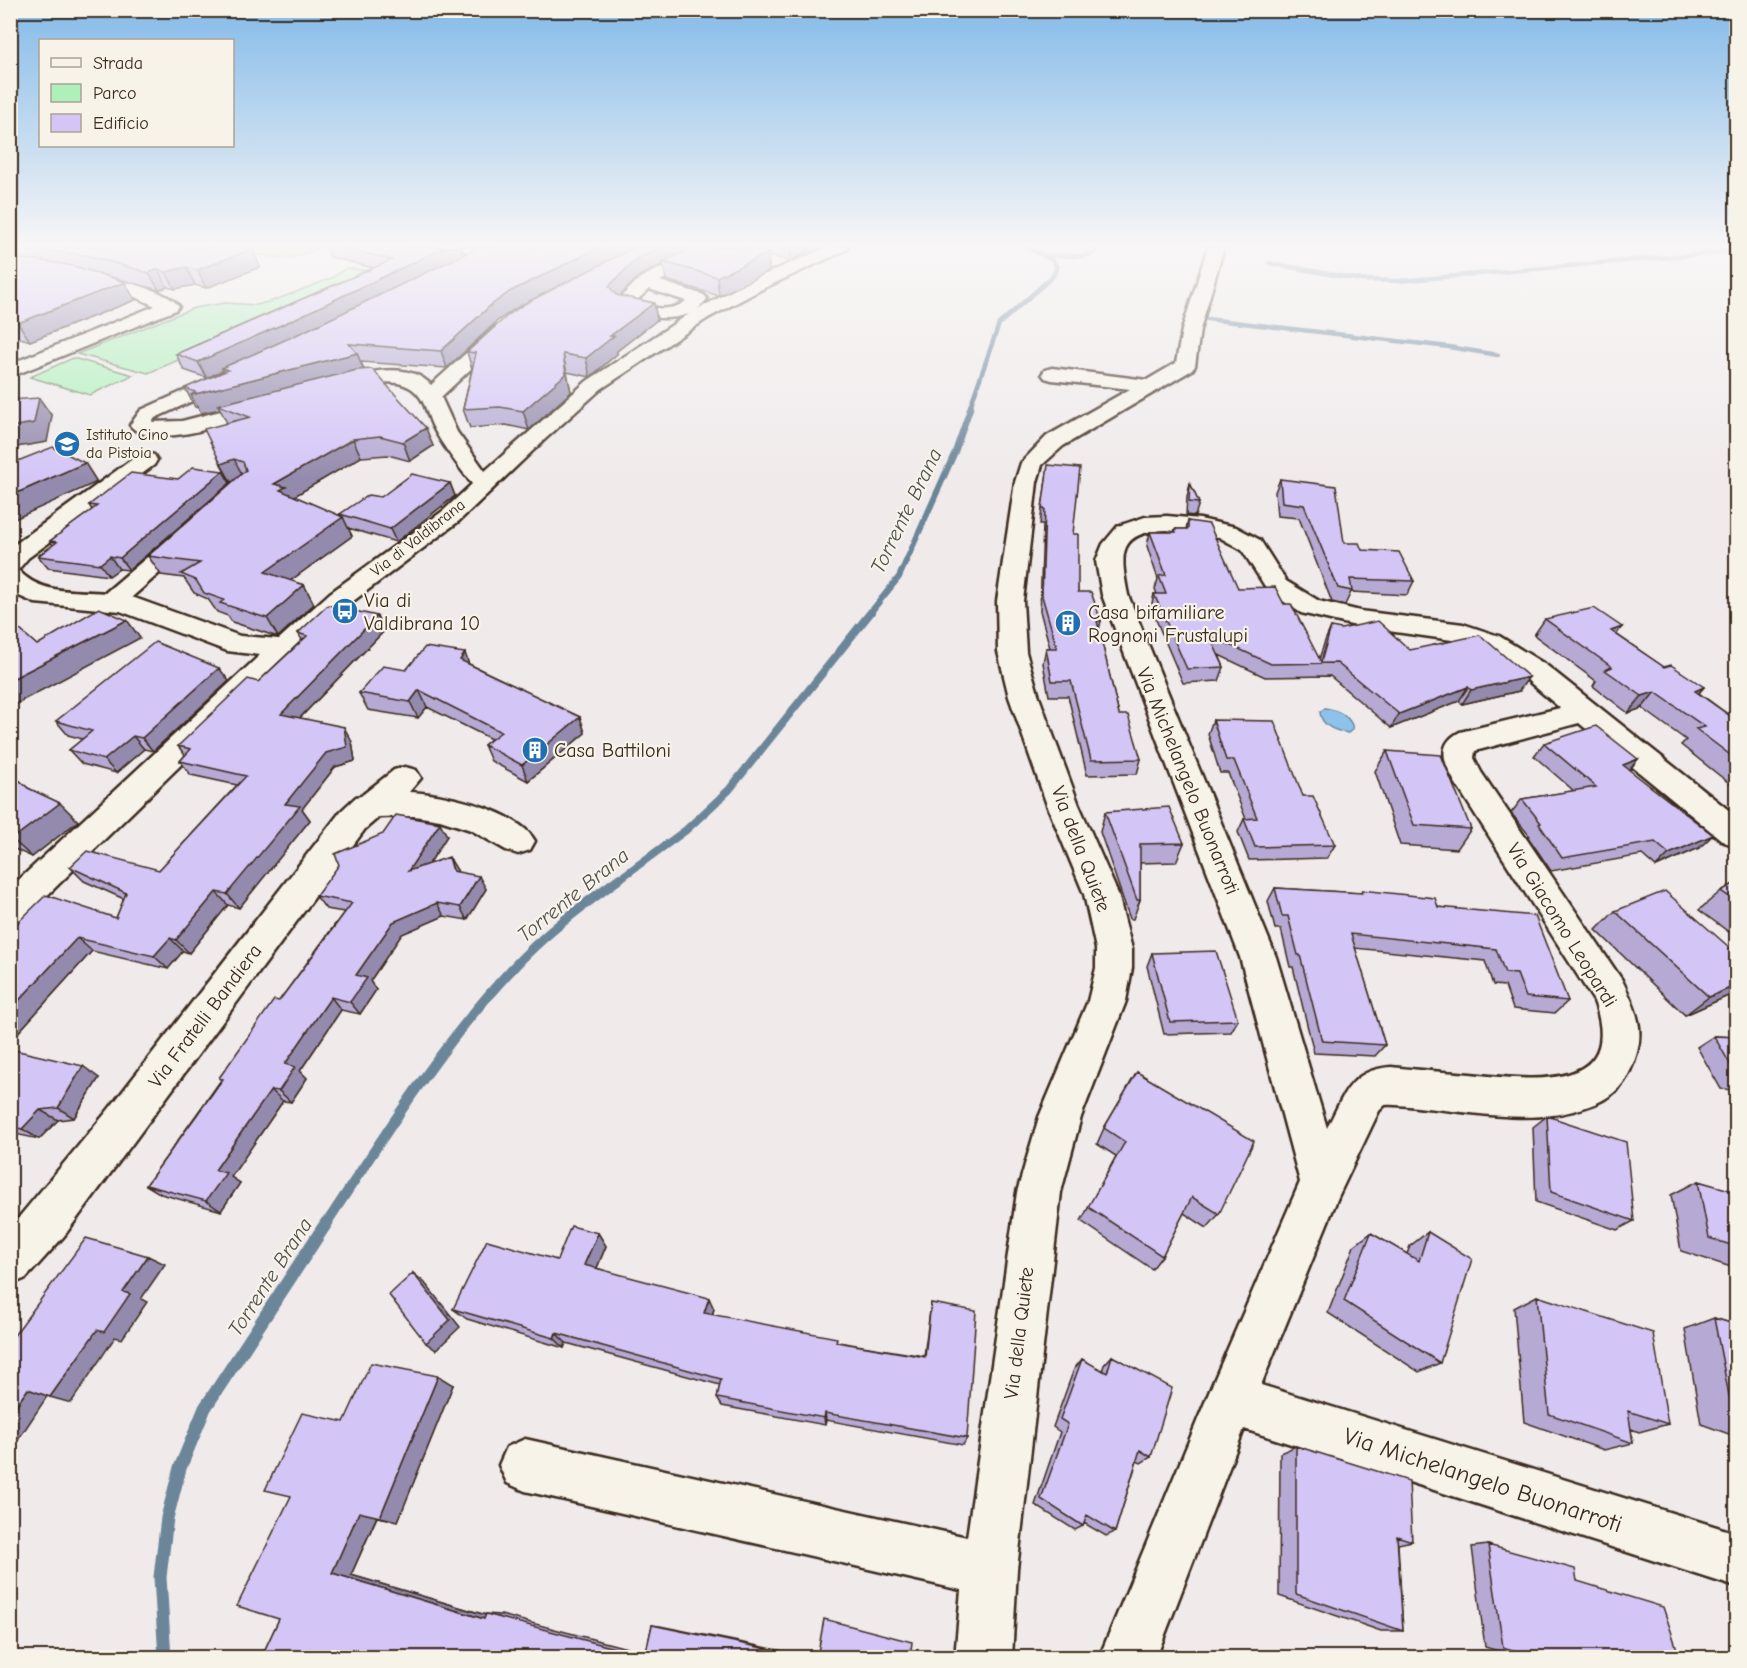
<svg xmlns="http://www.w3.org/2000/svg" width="1747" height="1668" viewBox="0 0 1747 1668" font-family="'Comic Neue',sans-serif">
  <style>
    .green { fill: #adf0b9; stroke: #748d6c; stroke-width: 1.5 }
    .water { fill: #8dc3eb; stroke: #6c8699; stroke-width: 1.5 }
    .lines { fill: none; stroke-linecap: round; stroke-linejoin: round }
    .stream-far4 { stroke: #6c8699; stroke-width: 4.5 }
    .stream-far3 { stroke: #6c8699; stroke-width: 6 }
    .stream-far2 { stroke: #6c8699; stroke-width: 8 }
    .stream-far1 { stroke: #6c8699; stroke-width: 10 }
    .stream { stroke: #6c8699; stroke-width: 13 }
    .minor-casing { stroke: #3b2a1e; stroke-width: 5 }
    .minor { fill: #f7f3e8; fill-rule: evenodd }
    .wall { fill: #b6a9d4; stroke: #3b2a1e; stroke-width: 1.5 }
    .shaded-wall { fill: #948aad; stroke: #3b2a1e; stroke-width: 1.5 }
    .building { fill: #d4c5f7; stroke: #3b2a1e; stroke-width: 1.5 }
    .labels { text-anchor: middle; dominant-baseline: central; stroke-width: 4.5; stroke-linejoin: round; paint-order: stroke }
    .far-poi-label { font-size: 16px; fill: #3b2a1e; stroke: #f7f3e8; text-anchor: start }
    .far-street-label { font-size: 16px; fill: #3b2a1e; stroke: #f7f3e8 }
    .poi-label { font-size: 20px; fill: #3b2a1e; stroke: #f7f3e8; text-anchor: start }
    .street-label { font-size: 20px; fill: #3b2a1e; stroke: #f7f3e8 }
    .water-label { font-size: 21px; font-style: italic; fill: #505051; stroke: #f7f3e8 }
    .near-street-label { font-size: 24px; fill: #3b2a1e; stroke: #f7f3e8 }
  </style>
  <rect width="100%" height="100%" fill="#f0eaeb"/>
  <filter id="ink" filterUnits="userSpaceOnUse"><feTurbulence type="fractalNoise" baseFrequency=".0167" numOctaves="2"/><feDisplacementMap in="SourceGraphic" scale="12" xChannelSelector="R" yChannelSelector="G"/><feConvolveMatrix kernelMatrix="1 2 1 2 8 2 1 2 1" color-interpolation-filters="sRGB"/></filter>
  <g filter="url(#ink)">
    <path class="green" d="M209 247H322L289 259Z
      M346 268 383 273 148 373 77 354 194 308 225 303 257 305 278 299 332 278Z
      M73 358 133 375 90 395 30 377Z"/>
    <path class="water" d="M1325 708C1337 710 1351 716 1353 729L1348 733C1335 731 1321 726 1320 712Z"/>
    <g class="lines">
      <path class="stream-far4" d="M1043 255 1082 256 1094 253 1098 247
        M1269 263 1362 280 1399 281 1736 251
        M1207 319 1449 347 1498 355
        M970 407 999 324 1053 276 1057 267 1052 260 1026 247"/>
      <path class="stream-far3" d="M870 613 899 577 955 452 971 406"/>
      <path class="stream-far2" d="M618 880 686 830 729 790 871 612"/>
      <path class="stream-far1" d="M326 1224C384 1136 440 1046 512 969 544 934 582 906 620 878"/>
      <path class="stream" d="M165 1658 160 1577 167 1518 180 1468 205 1408 327 1222"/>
      <defs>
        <path id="minor" d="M461 247H485L493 254 464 273H452L450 269 474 254 463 250Z
          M703 247 709 249 711 252 709 255 660 281 704 295 707 299 698 309 750 281 827 247H848L846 250 762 289 708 318 601 389 543 441 459 521 348 605 283 665 22 920 10 924V888L260 655 227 651 120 611 35 603 10 592V548L138 455 146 453 154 455 157 460 154 465 28 558 18 570C41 595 73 590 105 593L178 531 187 529 196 531 199 536 196 541 132 597 240 636 279 639 330 593 443 511 472 484C458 465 443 447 433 427 428 417 426 405 420 397 402 370 359 387 334 393L327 391 324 387 327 383C357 375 406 358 431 385L496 326H508L511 330 508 334 441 397 457 432 485 471 587 381 689 314C665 322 644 317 620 310L615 303 640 278ZM649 289 686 301C670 313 652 308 634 303Z
          M1208 247H1224L1200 330 1195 366 1192 370 1063 446 1042 465 1037 482 1023 601 1026 652 1039 697 1079 805 1118 894 1132 949V968L1126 1001 1081 1117 1061 1192 1017 1569 1012 1658H955L961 1590 525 1491 507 1483 499 1465 507 1447 525 1439 967 1537 1017 1192 1039 1117 1088 1001 1096 968V949L1084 894 1047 805 1009 697 998 652 997 601 1015 482 1021 463 1047 436 1130 389 1052 380 1045 378 1042 374 1045 370 1052 368 1147 380 1176 363 1182 330Z
          M10 264C42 264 161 281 179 306L176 310 10 377V364L155 306C111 284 60 274 10 274Z
          M229 371 236 373 239 377 236 381 155 418 152 422 182 421 267 399 274 401 277 405 274 409C246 417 151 454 130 425L141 410Z
          M1167 516 1200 519 1236 527 1260 540 1286 581 1319 601 1360 611 1463 624 1499 636 1546 665 1736 816V846L1724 842 1579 723 1475 751 1474 758 1481 772 1622 980C1639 1015 1647 1035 1630 1071 1622 1089 1607 1100 1589 1106 1537 1126 1480 1113 1426 1108 1413 1107 1399 1104 1385 1105L1379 1111 1338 1197 1261 1385 1736 1533V1587L1244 1429 1156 1658H1099L1213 1383 1300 1182 1240 957 1102 595 1096 561 1103 544 1118 526 1145 517ZM1167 530 1219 537 1242 550 1268 591 1301 613 1360 627 1459 641 1479 648 1526 679 1560 708 1460 732C1435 745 1445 764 1456 784L1594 1001C1628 1094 1526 1080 1470 1074 1443 1072 1417 1070 1391 1067 1349 1070 1344 1096 1327 1128L1276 957 1128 595C1120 554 1117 532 1167 530Z
          M405 767 416 770 421 778 409 792C442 793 518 810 535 841L530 850 518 854 506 850 471 830 440 820 414 816 379 817 365 829 64 1236 26 1278 10 1285V1228L109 1109 341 811 356 797 361 796 394 770Z"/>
      </defs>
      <use href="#minor" class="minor-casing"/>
      <use href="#minor" class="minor"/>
    </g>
    <path class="wall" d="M10 247H242L252 249 260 267 206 288 195 285 175 289 167 287 159 290 96 273 135 300 30 341 10 335Z
      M326 247H460L463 255 479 247H688V249L694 247H814L791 261 768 256 769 271 719 296 666 280 663 264 639 276 620 296 654 303 657 320 617 351V354L590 377 567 372 571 392 529 430 506 425 470 428 463 409 472 369 467 352 524 304 516 308 496 322 447 368 361 362 364 369 433 446 410 461 388 455 361 457 294 496 341 517 340 514 381 497 450 483 455 496 396 542 348 528 352 536 290 581 304 585 314 604 278 637 275 636 232 622 228 616 217 612 208 599 194 593 184 578 161 575 148 556 231 482 221 464 227 423 220 409 201 413 199 408 195 407 185 388 224 371 223 370 207 378 184 370 176 354 373 268 330 257Z
      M1048 465 1073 534 1078 592 1101 621 1099 630 1119 715 1141 759 1137 774 1087 775 1068 696H1049L1043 663 1046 648H1050L1040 611 1043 524H1040Z
      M223 471 230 483 129 570 119 569 109 576 48 568 38 556 53 545 50 541 92 510 89 505 178 479Z
      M1280 479 1344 543 1362 550 1414 581 1407 595 1351 592 1345 605 1332 602 1299 518 1277 516 1275 492Z
      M1190 483 1199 503 1195 516 1186 515 1187 497Z
      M1188 521 1238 588 1284 604 1319 659 1325 641 1331 627 1410 650 1519 691 1462 704 1459 701 1391 728 1330 676 1265 677 1219 655 1224 667 1219 681 1183 683 1151 608 1154 594H1157L1155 589 1158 579 1147 546 1150 532H1174L1175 529H1186Z
      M377 616 384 631 300 718 352 742 355 761 335 767 302 809 310 820 239 908 228 905 189 953 183 951 168 969 92 951 15 1036 10 1035V930L116 918 124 899 84 881 70 867 159 870 237 785 191 775 180 761 185 755 178 746 258 682 302 640 298 633Z
      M1545 619 1616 634 1664 667 1704 687 1699 693 1737 721V786L1734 787 1681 745 1686 740 1642 708 1628 713 1593 686 1596 681 1534 635Z
      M469 664 580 717 585 733 528 781 491 761 484 745 491 739 427 707 418 718 368 710 359 693 406 670Z
      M229 681 153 751 144 749 116 773 82 764 69 750 83 739 68 735 56 721Z
      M1213 720 1303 796 1335 845 1327 858 1249 860 1238 832 1244 819H1246L1228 773H1220L1208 734Z
      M1544 743 1638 759 1629 770 1699 848 1656 867 1642 855 1551 871 1528 837 1529 835 1511 813 1522 799 1574 791 1534 756Z
      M1387 751 1471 829 1457 849 1400 845 1375 771Z
      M10 772 28 788 78 821 32 857 10 847Z
      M1105 812 1184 843 1176 862 1140 863V900L1133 919H1130L1100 832Z
      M440 823 447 836 429 864 457 870V872L486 889 467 920 444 916 402 934 370 981 376 990 360 1014 341 1010 300 1071 307 1078 291 1102 283 1101 231 1177 240 1183 221 1211 161 1194 146 1185 221 1080 219 1078 279 1001 344 912 326 909 316 896Z
      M1737 882V938L1699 910 1721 891Z
      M1275 888 1360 893 1362 890 1438 907 1568 1001 1555 1013 1513 1009 1505 986 1493 985 1485 961 1355 948 1385 1045 1375 1056 1314 1053 1293 967H1290L1281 929H1275L1268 901Z
      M1615 911 1737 954V992L1685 1015 1596 930Z
      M1152 953 1238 1020 1231 1032 1164 1034 1147 966Z
      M1714 1036 1737 1037V1090L1721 1089 1697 1047Z
      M10 1049 99 1078 74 1118 58 1120 39 1139 10 1133Z
      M1137 1072 1219 1214 1207 1228 1184 1213 1162 1256 1152 1269 1081 1221 1116 1156 1097 1144 1104 1128Z
      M1547 1116 1634 1221 1617 1230 1536 1202 1533 1127Z
      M1737 1167V1269L1681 1251 1671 1195 1698 1181 1731 1191 1733 1169Z
      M1428 1232 1440 1363 1419 1372 1328 1313 1354 1246 1371 1233 1407 1254 1410 1246Z
      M598 1233 606 1246 597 1268 714 1309 712 1315 838 1342 924 1356 931 1303 967 1438 963 1445 826 1420 825 1425 722 1406 717 1398 720 1385 566 1343 564 1348 467 1319 453 1309 557 1260Z
      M1537 1296 1668 1424 1639 1432 1631 1429 1633 1443 1604 1450 1524 1422 1514 1308Z
      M1714 1318 1737 1325V1437L1701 1424 1685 1329Z
      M1112 1356 1151 1457 1141 1463 1137 1461 1115 1532 1106 1536 1084 1523 1083 1526 1075 1530 1035 1505 1060 1432 1053 1427 1074 1369 1082 1359 1102 1371 1104 1365Z
      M453 1385 398 1521 377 1517 351 1575 486 1615V1614L501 1615 646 1653 652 1625 660 1626 817 1658H261L279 1619 344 1422Z
      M1296 1446 1412 1541 1398 1544 1403 1631H1381L1279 1596 1280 1453Z
      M1488 1545 1577 1581 1680 1658H1521L1485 1647 1472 1547Z"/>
    <path class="shaded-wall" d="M446 247H460L463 256 297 337 222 368 223 370 207 378 198 362Z
      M600 247H635L516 308 496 322 447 368 441 351 491 305 511 291Z
      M662 247H688L689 251 663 262V264L639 276 613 303 609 286 636 259Z
      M790 247H814L791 261Z
      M252 249 260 267 206 288 197 270Z
      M768 253 769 271 719 296 717 277Z
      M186 267 195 285 175 289 166 272Z
      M158 269 167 287 159 290 149 273Z
      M125 282 135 300 30 341 18 323Z
      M654 303 657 320 617 351V354L590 377 586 358 610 336Z
      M357 353 364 371 218 405 220 409 201 413 191 395Z
      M563 354 571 392 529 430 523 411Z
      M39 398 52 416 47 442 10 448V427Z
      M426 428 433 446 410 461 403 442Z
      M353 439 361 457 291 498 295 506 274 484Z
      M234 459 244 478 231 482 221 464Z
      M85 463 97 482 10 521V496Z
      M223 471 230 483 129 570 120 558Z
      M450 483 455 496 396 542 390 529Z
      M343 517 352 536 276 591 265 572Z
      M110 556 119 569 109 576 100 564Z
      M304 585 314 604 278 637 267 618Z
      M377 616 384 631 290 728 281 714Z
      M127 620 140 638 10 707V680Z
      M1622 627 1610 643 1611 631Z
      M465 653 471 670 460 660Z
      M219 668 229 681 153 751 142 738Z
      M1529 677 1519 691 1462 704 1471 690Z
      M1468 687 1459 701 1391 728 1399 714Z
      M1704 687 1690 703 1695 691Z
      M419 690 427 707 418 718 410 702Z
      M1655 692 1642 708 1628 713 1642 696Z
      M580 717 585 733 528 781 522 765Z
      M344 727 352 742 355 761 335 767 302 809 310 820 239 908 227 894 285 804Z
      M133 736 144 749 116 773 104 760Z
      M1638 759 1627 773 1623 765Z
      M60 803 78 821 32 857 12 839Z
      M440 823 447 836 416 884 408 871Z
      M1713 835 1699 848 1656 867 1669 854Z
      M449 857 457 870 460 884 453 871Z
      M479 876 486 889 467 920 460 907Z
      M216 892 228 905 189 953 176 940Z
      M437 903 444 916 402 934 370 981 376 990 360 1014 350 1002 356 975 393 922Z
      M77 938 92 951 15 1036 10 1033V1010Z
      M170 938 183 951 168 969 154 956Z
      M1737 985V992L1685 1015 1709 997Z
      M331 997 341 1010 300 1071 307 1078 291 1102 279 1091 285 1064Z
      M83 1066 99 1078 74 1118 58 1108Z
      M271 1090 283 1101 231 1177 240 1183 221 1211 206 1201 215 1170Z
      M40 1110 58 1120 39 1139 22 1129Z
      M598 1233 606 1246 593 1277 584 1265Z
      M148 1256 165 1264 141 1299 147 1302 122 1339 115 1337 71 1403 50 1397Z
      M413 1273 424 1282 460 1327 436 1350 426 1343Z
      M709 1298 714 1309 709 1323 704 1313Z
      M556 1333 566 1343 564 1348 554 1338Z
      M438 1376 453 1385 398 1521 380 1517Z
      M28 1389 48 1395 12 1449H10V1414Z
      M825 1413 826 1420 825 1425 824 1418Z
      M359 1512 377 1516 351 1575 499 1619H484L332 1573Z"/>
    <path class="building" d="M19 247H242L252 249 197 270 186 267 166 272 158 269 149 273 90 256Z
      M341 247H446L290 321 198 362 176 354 392 260Z
      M479 247H600L511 291 491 305 441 351 349 344 357 353 191 395 195 392 185 388 228 370 222 368 305 331Z
      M635 247H662L636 259 609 286 616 295 654 303 610 336H614L586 358 563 354 566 374 523 411 500 407 463 409 476 353 467 352 507 316 526 303Z
      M694 247H741L768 253 717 277 663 262Z
      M10 259 37 260 74 266 125 282 18 323 10 320Z
      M372 369 426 428 403 442 380 436 353 439 274 484 286 487 280 490 343 517 265 572 304 585 267 618 263 617 220 603 224 600 204 593 196 580 181 574 200 563 148 556 246 470 243 462 234 459 221 464 204 429 250 417 218 405 357 370Z
      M39 398 34 423 10 427V400Z
      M53 447 85 463 10 496V464Z
      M1048 465 1080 468 1073 534H1078V592H1091L1101 621H1097L1119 715H1128L1141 759 1091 760 1071 681H1052L1046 648H1057L1042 596 1045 509H1042Z
      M193 467 223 471 120 558 110 556 100 564 38 556 57 542 50 541 97 506 89 505 131 473 178 479Z
      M412 474 450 483 390 529 340 514 368 495 381 497Z
      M1280 479 1336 486 1344 543H1359L1362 550 1399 552 1414 581 1350 579 1352 591 1338 588 1304 505 1282 502Z
      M1190 483 1199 503 1189 502Z
      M1188 521 1209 524 1238 588 1275 587 1284 604H1291L1321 662 1331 627 1341 629 1378 621 1410 650 1480 635 1529 677 1471 690 1468 687 1399 714 1337 663 1271 664 1209 635 1224 667 1187 669 1154 594H1166L1159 576 1166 575 1150 532H1176L1175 529H1188Z
      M328 605 377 616 281 714 344 727 347 747 326 753 285 804 300 806 227 894 216 892 176 940 170 938 154 956 77 938 10 1010V930L46 895 116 918 126 893 70 867 87 851 159 870 246 776 180 761 191 749 178 746 248 679 258 682 307 636 298 633Z
      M99 608 127 620 10 680V621L37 645Z
      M1594 608 1622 627 1611 631 1664 667 1671 665 1704 687 1695 691 1737 721V760L1696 729 1705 727 1655 692 1642 696 1605 670 1612 667 1545 619Z
      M155 642 219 668 142 738 133 736 104 760 69 750 92 731 56 721Z
      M425 647 465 653 460 660 580 717 522 765 484 745 501 732 419 690 410 702 359 693 383 666 406 670Z
      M1213 720 1274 721 1303 796H1313L1335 845 1255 847 1244 819 1257 818 1234 760H1226Z
      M1596 726 1638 759 1623 765 1713 835 1669 854 1655 842 1562 858 1539 824 1541 823 1522 799 1596 787 1544 743Z
      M1387 751 1441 755 1471 829 1414 825Z
      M10 772 28 788 60 803 12 839 10 838Z
      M1169 807 1184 843 1140 844V900H1137L1105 812Z
      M396 815 440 823 408 871 449 857 453 871 479 876 460 907 437 903 393 922 356 975 367 978 350 1002 331 997 285 1064 295 1067 279 1091 271 1090 215 1170 226 1173 206 1201 146 1185 223 1079 219 1078 274 1000 279 1001 352 903 316 896 339 865 335 854 383 834Z
      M1737 882V902L1721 891Z
      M1275 888 1362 893V890L1435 898 1438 907 1535 916 1568 1001 1526 997 1517 974 1505 973 1496 949 1351 934 1385 1045 1322 1041 1300 955H1298L1288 916H1282Z
      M1665 891 1737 954V985L1709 997 1615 911Z
      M1216 951 1238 1020 1170 1022 1152 953Z
      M1714 1036 1737 1037V1076Z
      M10 1049 83 1066 58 1108 40 1110 22 1129 10 1126Z
      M1137 1072 1254 1141 1219 1214 1192 1197 1162 1256 1088 1207 1125 1142 1104 1128Z
      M1547 1116 1626 1142 1634 1221 1551 1192Z
      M1698 1181 1737 1192V1247L1709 1238Z
      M571 1226 598 1233 584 1265 709 1298 704 1313 837 1338 836 1342 925 1357 931 1303 976 1311 967 1438 825 1413 824 1418 717 1398 721 1379 556 1333 554 1338 453 1309 487 1240 557 1260Z
      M1428 1232 1472 1259 1440 1363 1344 1301 1371 1233 1419 1261Z
      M86 1238 148 1256 123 1292 130 1294 104 1332 97 1330 50 1397 28 1389 10 1414V1341Z
      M413 1273 450 1320 426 1343 389 1295Z
      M1537 1296 1653 1333 1668 1424 1628 1411 1633 1443 1549 1414Z
      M1714 1318 1737 1325V1417L1733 1416Z
      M1112 1356 1172 1388 1151 1457 1140 1450 1115 1532 1087 1515 1083 1526 1041 1499 1068 1424 1060 1419 1082 1359 1107 1373Z
      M371 1363 438 1376 380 1517 359 1512 332 1573 484 1619 486 1614 645 1656 652 1625 810 1658H261L279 1619 237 1606 291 1496 265 1490 302 1413 344 1422Z
      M1296 1446 1409 1481 1412 1541 1397 1536 1403 1631 1296 1594Z
      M1488 1545 1575 1569 1577 1581 1663 1607 1680 1658H1538L1503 1647Z
      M824 1619 912 1642 910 1658H817Z"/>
  </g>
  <linearGradient id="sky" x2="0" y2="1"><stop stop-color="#83bae9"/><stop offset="0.51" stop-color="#f8f6f6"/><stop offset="1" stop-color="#f8f6f6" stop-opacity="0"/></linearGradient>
  <rect width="1747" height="480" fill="url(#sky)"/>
  <defs>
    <symbol id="school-disc" viewBox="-11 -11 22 22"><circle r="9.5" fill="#1f6fb2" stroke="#f7f3e8"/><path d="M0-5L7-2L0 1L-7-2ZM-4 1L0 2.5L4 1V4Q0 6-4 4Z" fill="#fff"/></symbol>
    <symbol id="bus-disc" viewBox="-11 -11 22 22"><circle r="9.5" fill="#1f6fb2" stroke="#f7f3e8"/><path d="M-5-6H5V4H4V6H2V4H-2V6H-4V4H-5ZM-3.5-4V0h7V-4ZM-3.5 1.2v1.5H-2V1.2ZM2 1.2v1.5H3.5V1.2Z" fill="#fff"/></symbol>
    <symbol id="building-disc" viewBox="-11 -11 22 22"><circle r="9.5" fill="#1f6fb2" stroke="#f7f3e8"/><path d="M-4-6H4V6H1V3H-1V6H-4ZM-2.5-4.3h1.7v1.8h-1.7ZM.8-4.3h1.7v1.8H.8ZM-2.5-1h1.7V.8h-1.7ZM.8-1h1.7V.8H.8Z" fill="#fff"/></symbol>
  </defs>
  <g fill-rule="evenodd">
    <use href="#school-disc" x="52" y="429" width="30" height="30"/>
    <use href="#bus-disc" x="330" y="596" width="30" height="30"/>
    <use href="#building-disc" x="1053" y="608" width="30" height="30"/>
    <use href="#building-disc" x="520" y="735" width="30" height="30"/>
  </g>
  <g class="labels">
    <g class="far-poi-label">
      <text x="86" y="435">Istituto Cino<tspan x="86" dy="18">da Pistoia</tspan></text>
    </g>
    <g class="far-street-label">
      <text transform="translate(418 538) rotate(-38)">Via di Valdibrana</text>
    </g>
    <g class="poi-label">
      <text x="364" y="600">Via di<tspan x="364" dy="23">Valdibrana 10</tspan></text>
      <text x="1088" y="612">Casa bifamiliare<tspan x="1088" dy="23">Rognoni Frustalupi</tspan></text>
      <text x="554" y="750">Casa Battiloni</text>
    </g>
    <g class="street-label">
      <text transform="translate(1188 781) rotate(68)">Via Michelangelo Buonarroti</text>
      <text transform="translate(1081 849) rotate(69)">Via della Quiete</text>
      <text transform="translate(1562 925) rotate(58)">Via Giacomo Leopardi</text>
      <text transform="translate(205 1016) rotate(-53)">Via Fratelli Bandiera</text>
      <text transform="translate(1019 1333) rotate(-83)">Via della Quiete</text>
    </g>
    <g class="water-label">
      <text transform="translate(906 511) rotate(-64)">Torrente Brana</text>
      <text transform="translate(573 895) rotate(-39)">Torrente Brana</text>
      <text transform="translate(270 1277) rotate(-57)">Torrente Brana</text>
    </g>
    <g class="near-street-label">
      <text transform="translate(1483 1480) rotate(18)">Via Michelangelo Buonarroti</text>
    </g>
  </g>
  <rect width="1747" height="1668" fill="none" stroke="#f7f3e8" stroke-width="36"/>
  <rect x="18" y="18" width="1711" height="1632" fill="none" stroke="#3b2a1e" stroke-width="2" filter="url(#ink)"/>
  <rect x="39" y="39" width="195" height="108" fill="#f7f3e8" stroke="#aca397" stroke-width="1.5"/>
  <rect x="51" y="58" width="30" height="9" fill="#f7f3e8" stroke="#aca397" stroke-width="1.5"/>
  <text x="93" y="69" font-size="18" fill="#3b2a1e">Strada</text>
  <rect x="51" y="84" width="30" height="18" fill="#adf0b9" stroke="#aca397" stroke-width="1.5"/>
  <text x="93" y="99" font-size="18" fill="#3b2a1e">Parco</text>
  <rect x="51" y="114" width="30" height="18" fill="#d4c5f7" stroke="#aca397" stroke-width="1.5"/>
  <text x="93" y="129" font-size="18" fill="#3b2a1e">Edificio</text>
</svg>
